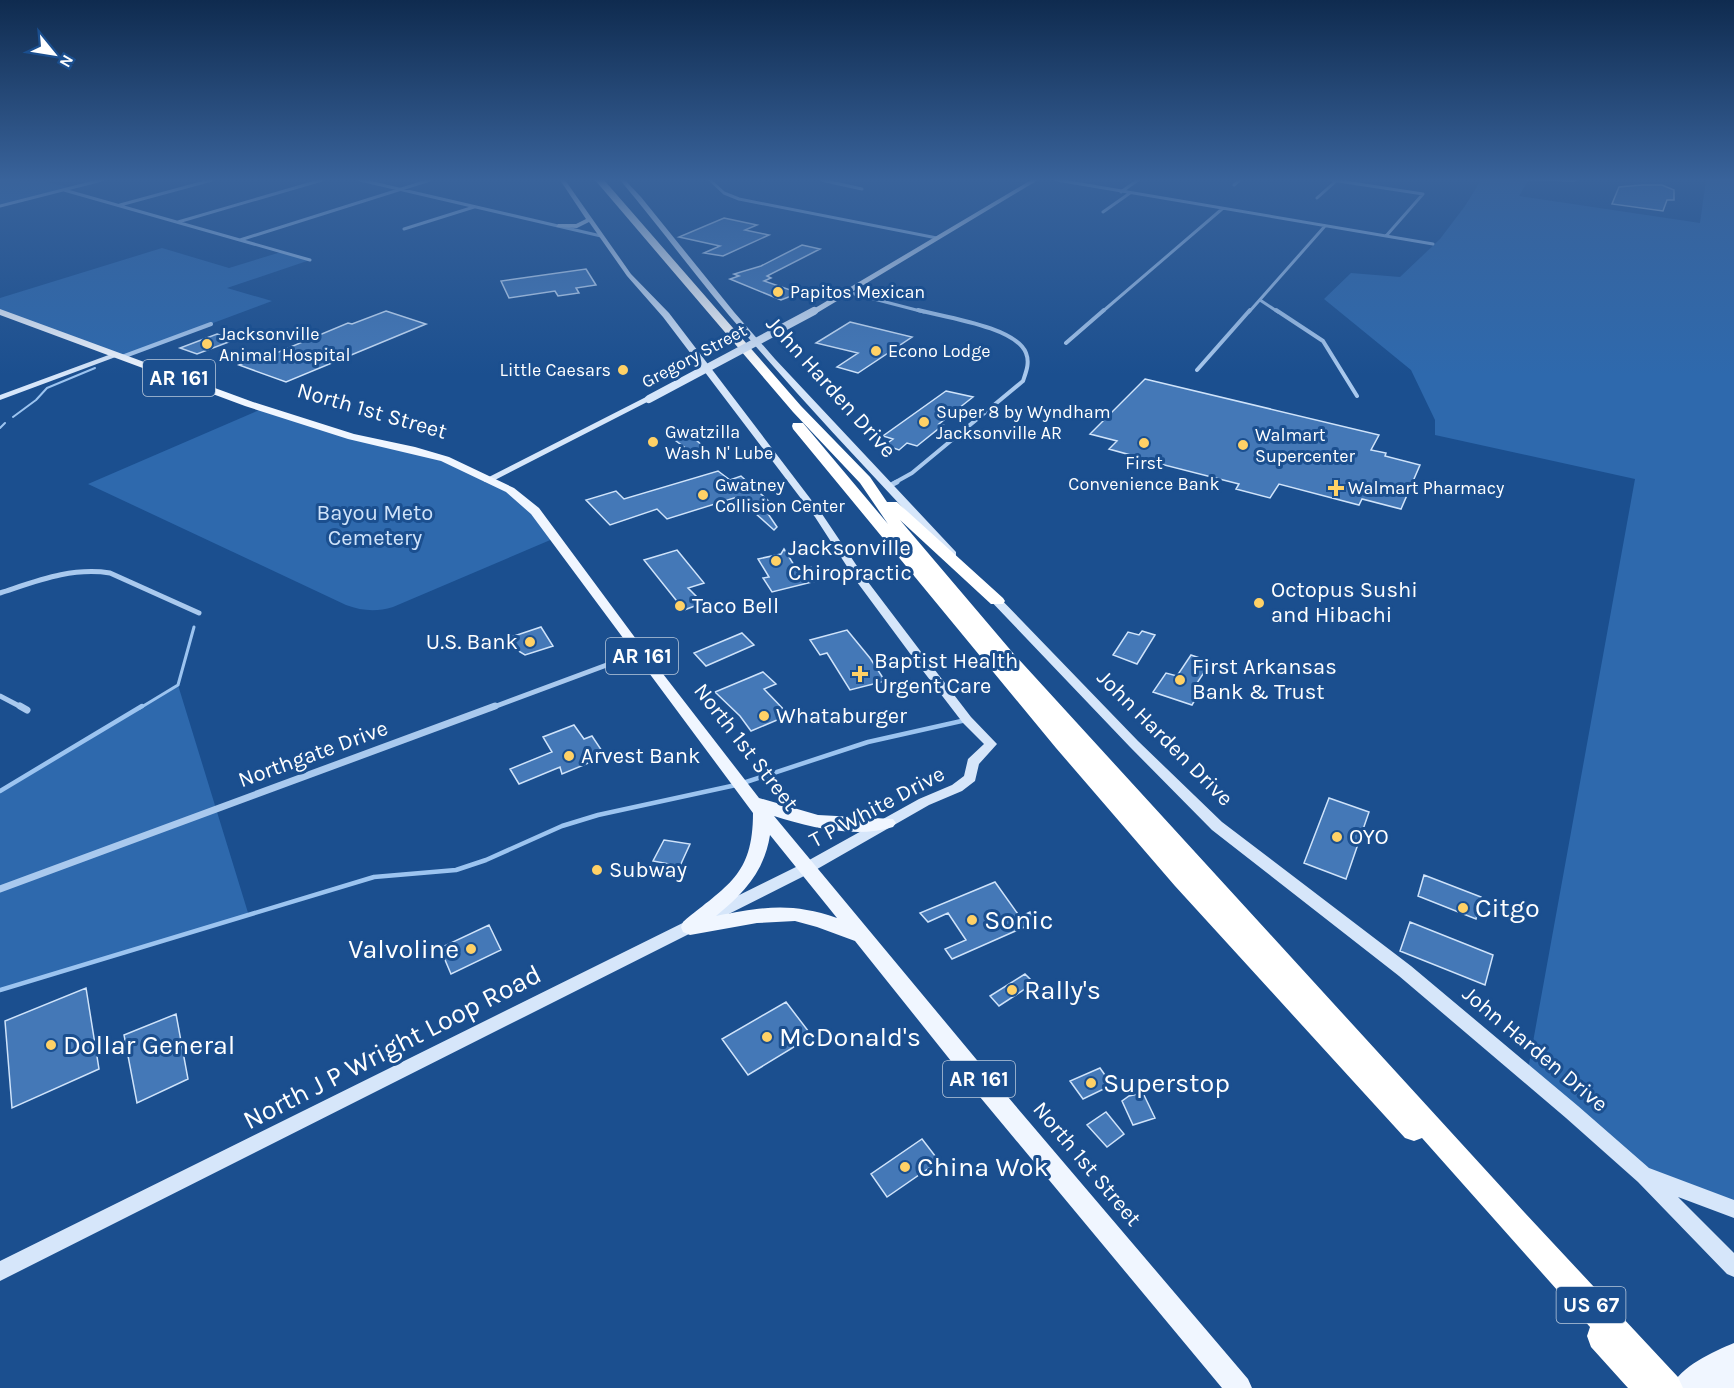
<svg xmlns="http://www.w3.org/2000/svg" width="1734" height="1388" viewBox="0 0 1734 1388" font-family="Karla,sans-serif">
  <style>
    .green { fill: #2e69ad }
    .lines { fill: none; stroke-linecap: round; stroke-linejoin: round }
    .stream-far2 { stroke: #9cc4f0; stroke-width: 2 }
    .stream-far1 { stroke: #9cc4f0; stroke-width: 3 }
    .stream { stroke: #9cc4f0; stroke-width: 4.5 }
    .building { fill: #4478b7; stroke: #cfe3fa; stroke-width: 1.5 }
    .street-far3 { stroke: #a9c9ee; stroke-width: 3 }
    .street-far2 { stroke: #a9c9ee; stroke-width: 4 }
    .street-far1 { stroke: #a9c9ee; stroke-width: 5 }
    .street { stroke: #a9c9ee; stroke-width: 7 }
    .secondary { fill: #d6e6fa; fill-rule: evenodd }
    .primary { fill: #f0f6ff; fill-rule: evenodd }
    .highway { fill: #fff; fill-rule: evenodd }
    .secondary-bridge { stroke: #d6e6fa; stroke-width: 8 }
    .poi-dot { fill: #ffd166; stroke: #1b4f8f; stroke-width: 2 }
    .labels { text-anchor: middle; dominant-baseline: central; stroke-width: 6; stroke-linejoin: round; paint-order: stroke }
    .far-poi-label { font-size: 18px; fill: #fff; stroke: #1b4f8f; text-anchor: start }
    .far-street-label { font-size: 18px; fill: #fff; stroke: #1b4f8f }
    .shield { fill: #1b4f8f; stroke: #bbcadd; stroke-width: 1.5 }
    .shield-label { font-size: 21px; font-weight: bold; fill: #fff }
    .street-label { font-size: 22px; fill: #fff; stroke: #1b4f8f }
    .park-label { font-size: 22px; fill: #cfe3fa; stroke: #1b4f8f }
    .poi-label { font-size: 22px; fill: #fff; stroke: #1b4f8f; text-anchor: start }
    .near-poi-label { font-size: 27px; fill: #fff; stroke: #1b4f8f; text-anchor: start }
    .near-street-label { font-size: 27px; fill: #fff; stroke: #1b4f8f }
  </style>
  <rect width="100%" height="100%" fill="#1b4f8f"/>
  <path class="green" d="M0 180 46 182 73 188 0 206Z
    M1481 180 1528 181 1519 196 1700 223 1706 180H1734V1212L1644 1176 1527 1075 1635 479 1435 435V420L1411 370 1324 299 1351 273 1400 277 1440 239 1465 206Z
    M162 248 229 268 281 252 310 260 227 288 272 301 122 357 0 312V298Z
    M264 408 352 437 415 450 510 490 555 538 393 607C376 612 363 611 346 605L88 484Z
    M178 685 249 916 0 990V791Z"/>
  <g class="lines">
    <path class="stream-far2" d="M13 417 36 400 47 388 95 368
      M0 428 5 423"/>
    <path class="stream-far1" d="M140 708 178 685 194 627"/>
    <path class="stream" d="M743 783 868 742 966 720
      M0 791 142 706
      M0 990 374 877 456 870 486 860 562 826 598 815 736 785"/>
  </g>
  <path class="building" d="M1642 185H1662L1674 190V200H1667L1663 211 1612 204 1619 187Z
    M724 218 757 225 745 230 769 235 723 256 704 253 720 246 679 237Z
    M802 245 820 249 767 276 771 278 764 281 799 293 781 300 730 279 739 276 734 274 761 266Z
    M586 269 596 285 576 288 579 293 558 296 555 291 509 298 501 281Z
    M386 311 426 324 286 382 239 365 258 357 262 359 348 323 352 324Z
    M850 322 912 337 858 373 837 367 858 353 816 343Z
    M217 334 234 340 197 354 180 348Z
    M1145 379 1379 435 1371 450 1386 453 1385 456 1420 465 1401 509 1362 499 1359 505 1279 484 1270 498 1236 489 1239 484 1149 461 1146 464 1130 460 1134 456 1109 449 1117 441 1090 434Z
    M946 391 973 397 939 424 943 425 917 446 907 443 899 450 885 445 893 439 883 436Z
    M683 430 696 440 705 448 691 452 668 435Z
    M718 471 730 480 741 476 771 503 762 505 777 527 774 530 737 497 667 519 657 509 610 525 586 500 616 491 624 499Z
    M784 549 797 570 811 567 820 580 772 592 763 578 769 577 758 559 781 554Z
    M677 550 704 583 688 588 703 603 684 610 644 560Z
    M541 627 553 646 525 655 512 647 508 638Z
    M847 630 870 658 885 681 850 690 827 653 820 655 810 640Z
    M1142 631 1155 635 1137 664 1113 655 1128 632 1139 635Z
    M742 633 754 645 706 666 694 653Z
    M1191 655 1211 662 1197 683 1203 686 1192 705 1153 692 1166 673 1177 676Z
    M763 672 776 684 764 689 789 715 751 731 740 716 715 692Z
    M574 725 584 739 592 736 602 751 595 753 598 759 562 774 560 767 519 784 510 769 552 752 543 737Z
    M1329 798 1369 812 1346 879 1304 863Z
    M664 840 690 844 680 866 653 861Z
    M1424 875 1481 897 1476 919 1418 896Z
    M995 882 1020 917 1030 912 1036 922 952 959 945 949 966 940 948 913 928 922 920 913Z
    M1410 922 1493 955 1485 985 1400 951Z
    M489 925 501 950 451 974 440 948Z
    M1025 974 1034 983 999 1006 990 996Z
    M86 988 99 1069 12 1108 5 1021Z
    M786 1002 812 1036 748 1075 722 1039Z
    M176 1014 188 1079 137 1103 124 1035Z
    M1100 1068 1112 1085 1083 1099 1070 1081Z
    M1143 1093 1155 1118 1133 1125 1122 1101 1129 1096Z
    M1106 1112 1124 1134 1107 1147 1087 1125Z
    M922 1139 939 1161 887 1197 871 1174Z"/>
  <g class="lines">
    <path class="street-far3" d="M360 180 601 236
      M710 180 724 193 739 199 937 238
      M821 180 862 189
      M1057 180 1433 244
      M1332 180 1423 194 1386 236
      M1234 185 1240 180
      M64 190 310 260
      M1121 192 1138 180
      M1317 198 1336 181
      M120 205 212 180
      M0 206 102 180
      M1103 212 1130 193
      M178 222 322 180
      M404 229 474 207
      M240 240 430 180
      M847 292 924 312
      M1260 300 1278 312
      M1102 312 1222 209
      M1249 312 1325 226"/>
    <path class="street-far2" d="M1276 310 1323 341 1357 396
      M1066 343 1104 310
      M122 357 211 324
      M1197 370 1250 310
      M894 483 912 473 1023 381C1026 372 1030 363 1026 353 1016 327 944 317 918 310"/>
    <path class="street-far1" d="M889 486 897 482
      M0 593C37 581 71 567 110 573L199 613
      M0 696 23 708
      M491 708 639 653"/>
    <path class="street" d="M20 706 27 710
      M0 889 495 706"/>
    <path class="secondary" d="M560 180H565L631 274 669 313 822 514 865 578 928 661 971 717 997 744 979 764 975 781 962 791 929 805 812 872 0 1281V1261L802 864 919 799 952 785 964 776 968 759 984 744 963 723 920 667 857 582 815 517 663 317 627 276 589 222 577 228 556 227 558 224H576L586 219Z
      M620 180H625L641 197 734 312 775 359 956 552V556H948C880 483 811 411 746 335 702 285 663 231 620 180Z
      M1031 180H1038L817 313 810 311Z
      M1517 180H1577L1575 182Z
      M114 353 121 355 0 400V395Z
      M646 397 653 399 491 482H485L483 480Z
      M989 590 993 591 1138 741 1222 822 1411 966 1578 1106 1649 1168 1734 1200V1218L1678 1197 1734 1253V1277L1727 1274 1638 1182 1566 1118 1399 976 1212 830 1130 747 985 595 984 593Z"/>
    <path class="primary" d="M0 309 253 402 354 434 415 447 449 457 514 488 539 508 636 639 759 798 818 815 893 819 896 823 893 827C856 839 809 827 774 816L991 1077 1248 1379 1252 1388H1222L975 1091 855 941 817 927 795 921 757 923 690 935 683 932 681 927 683 922C727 885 753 876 753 813L531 514 506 492 441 461 348 439 245 406 0 315ZM770 835 837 918C790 902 764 907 716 916 744 893 764 872 770 835Z
      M1734 1343V1388H1671C1680 1366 1713 1352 1734 1343Z"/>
    <path class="highway" d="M595 180H604L801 406 870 477 887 502H897L1003 598 1005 601 1003 604H991L900 520 1013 653 1525 1213 1678 1377 1683 1388H1628L1591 1347 1587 1336 1590 1327 1422 1138 1414 1141 1405 1138 1175 886 1056 748 793 429 792 426 793 423H803L888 524 860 483 793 412Z"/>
    <path class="secondary-bridge" d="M649 399 814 311"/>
  </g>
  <linearGradient id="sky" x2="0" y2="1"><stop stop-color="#0f2b4f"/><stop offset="0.48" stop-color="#39639b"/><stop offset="1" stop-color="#39639b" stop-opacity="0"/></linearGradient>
  <rect width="1734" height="375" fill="url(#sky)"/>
  <g class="poi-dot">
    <circle cx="778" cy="292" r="6"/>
    <circle cx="207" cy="344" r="6"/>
    <circle cx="876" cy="351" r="6"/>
    <circle cx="623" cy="370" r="6"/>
    <circle cx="924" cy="422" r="6"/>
    <circle cx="653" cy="442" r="6"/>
    <circle cx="1144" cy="443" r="6"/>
    <circle cx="1243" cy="445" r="6"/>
    <path d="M1333 479h6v6h6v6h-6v6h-6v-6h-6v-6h6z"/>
    <circle cx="703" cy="495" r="6"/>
    <circle cx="776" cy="561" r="6"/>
    <circle cx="1259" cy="603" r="6"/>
    <circle cx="680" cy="606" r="6"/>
    <circle cx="530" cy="642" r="6"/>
    <path d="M857 665h6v6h6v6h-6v6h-6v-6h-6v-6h6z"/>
    <circle cx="1180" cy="680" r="6"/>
    <circle cx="764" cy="716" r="6"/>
    <circle cx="569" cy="756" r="6"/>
    <circle cx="1337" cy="837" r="6"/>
    <circle cx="597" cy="870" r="6"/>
    <circle cx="1463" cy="908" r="6"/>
    <circle cx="972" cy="920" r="6"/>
    <circle cx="471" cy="949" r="6"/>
    <circle cx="1012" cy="990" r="6"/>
    <circle cx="767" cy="1037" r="6"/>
    <circle cx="51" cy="1045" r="6"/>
    <circle cx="1091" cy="1083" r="6"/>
    <circle cx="905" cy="1167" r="6"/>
  </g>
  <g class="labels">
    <g class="far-poi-label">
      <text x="790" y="292">Papitos Mexican</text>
      <text x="219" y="334">Jacksonville<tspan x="219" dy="21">Animal Hospital</tspan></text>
      <text x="888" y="351">Econo Lodge</text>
      <text x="611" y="370" text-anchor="end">Little Caesars</text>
      <text x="936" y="412">Super 8 by Wyndham<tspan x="936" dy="21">Jacksonville AR</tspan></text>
      <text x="665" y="432">Gwatzilla<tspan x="665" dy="21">Wash N' Lube</tspan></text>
      <text x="1255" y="435">Walmart<tspan x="1255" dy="21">Supercenter</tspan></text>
      <text x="1144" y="463" text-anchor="middle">First<tspan x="1144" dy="21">Convenience Bank</tspan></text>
      <text x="715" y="485">Gwatney<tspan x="715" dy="21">Collision Center</tspan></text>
      <text x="1348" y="488">Walmart Pharmacy</text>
    </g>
    <g class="far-street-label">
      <text transform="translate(694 356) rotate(-28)">Gregory Street</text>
    </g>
    <g class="shield">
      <rect x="143" y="360" width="72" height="36" rx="4.5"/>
      <rect x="606" y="638" width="72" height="36" rx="4.5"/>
      <rect x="943" y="1061" width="72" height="36" rx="4.5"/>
      <rect x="1556.5" y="1287" width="69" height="36" rx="4.5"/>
    </g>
    <g class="shield-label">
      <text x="179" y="378">AR 161</text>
      <text x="642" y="656">AR 161</text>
      <text x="979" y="1079">AR 161</text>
      <text x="1591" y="1305">US 67</text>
    </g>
    <g class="street-label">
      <text transform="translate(831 387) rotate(48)">John Harden Drive</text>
      <text transform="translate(372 411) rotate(16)">North 1st Street</text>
      <text transform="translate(1165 738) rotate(45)">John Harden Drive</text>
      <text transform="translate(746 747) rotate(52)">North 1st Street</text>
      <text transform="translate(313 754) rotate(-20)">Northgate Drive</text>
      <text transform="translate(877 807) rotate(-28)">T P White Drive</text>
      <text transform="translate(1535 1049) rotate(40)">John Harden Drive</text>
      <text transform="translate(1087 1164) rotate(50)">North 1st Street</text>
    </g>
    <g class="park-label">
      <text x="375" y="513">Bayou Meto<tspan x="375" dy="25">Cemetery</tspan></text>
    </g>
    <g class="poi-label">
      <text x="788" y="548">Jacksonville<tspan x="788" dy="25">Chiropractic</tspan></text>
      <text x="1271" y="590">Octopus Sushi<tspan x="1271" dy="25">and Hibachi</tspan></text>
      <text x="692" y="606">Taco Bell</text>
      <text x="518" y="642" text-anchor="end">U.S. Bank</text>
      <text x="874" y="661">Baptist Health<tspan x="874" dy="25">Urgent Care</tspan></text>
      <text x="1192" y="667">First Arkansas<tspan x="1192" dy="25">Bank &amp; Trust</tspan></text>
      <text x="776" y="716">Whataburger</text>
      <text x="581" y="756">Arvest Bank</text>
      <text x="1349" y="837">OYO</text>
      <text x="609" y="870">Subway</text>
    </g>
    <g class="near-poi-label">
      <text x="1475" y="908">Citgo</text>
      <text x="984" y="920">Sonic</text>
      <text x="459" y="949" text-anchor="end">Valvoline</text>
      <text x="1024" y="990">Rally's</text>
      <text x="779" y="1037">McDonald's</text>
      <text x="63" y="1045">Dollar General</text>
      <text x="1103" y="1083">Superstop</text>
      <text x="917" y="1167">China Wok</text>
    </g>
    <g class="near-street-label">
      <text transform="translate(392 1047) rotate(-27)">North J P Wright Loop Road</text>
    </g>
  </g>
  <g transform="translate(54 54) rotate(120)" stroke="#1b4f8f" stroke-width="4.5" paint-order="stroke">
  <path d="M0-4.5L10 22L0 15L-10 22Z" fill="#ffffff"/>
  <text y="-9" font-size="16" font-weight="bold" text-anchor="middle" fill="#ffffff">N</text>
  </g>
</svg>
